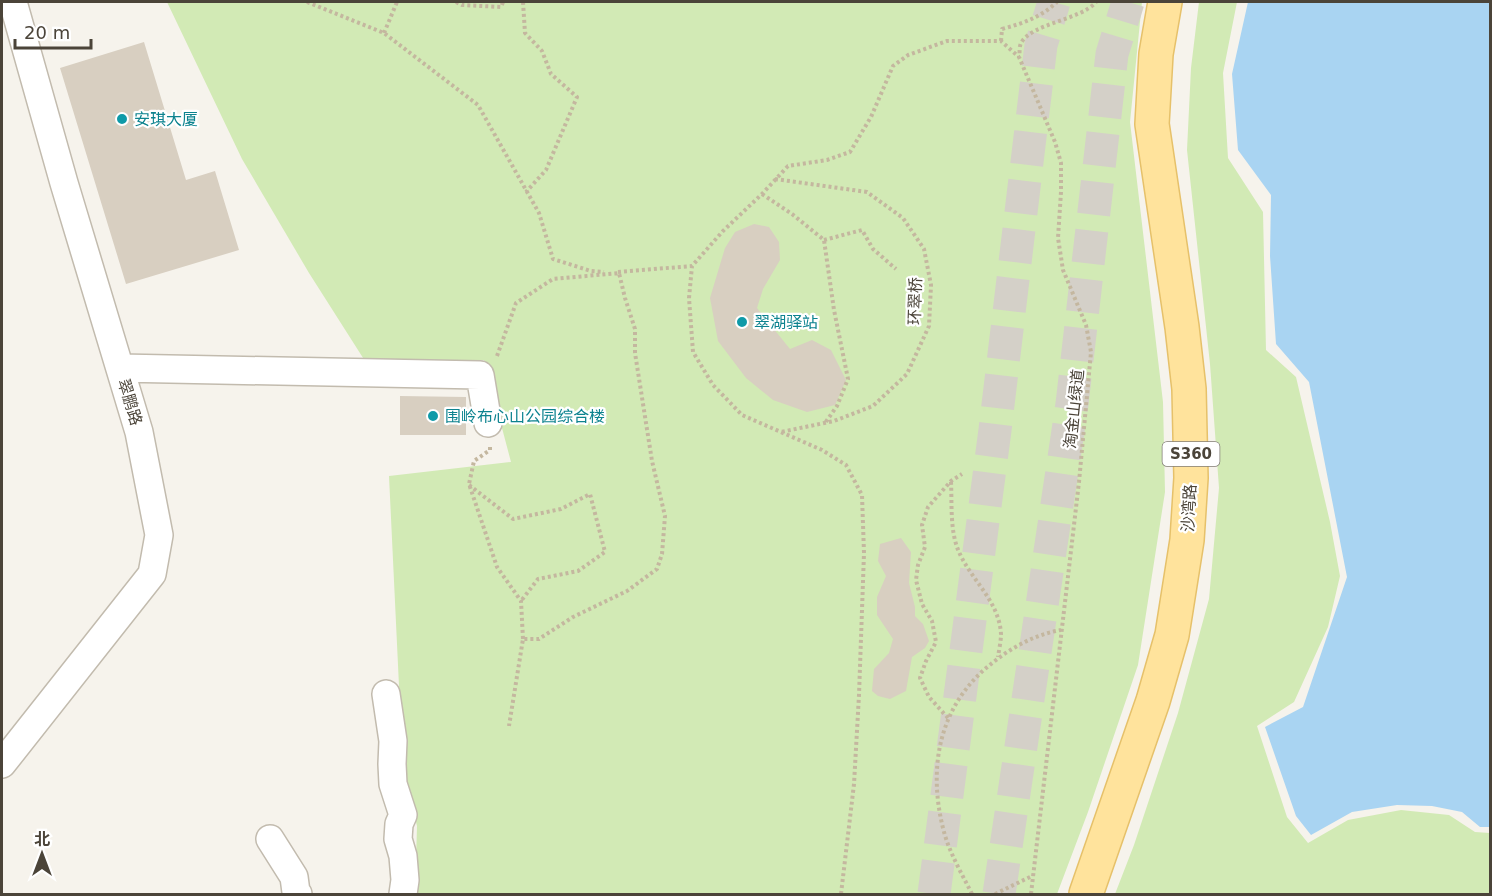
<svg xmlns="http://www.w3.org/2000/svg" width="1492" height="896" viewBox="0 0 1492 896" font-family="'DejaVu Sans','Noto Sans SC',sans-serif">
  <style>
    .green { fill: #d2eab5 }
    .water { fill: #a9d4f2 }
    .building { fill: #d8cfc1 }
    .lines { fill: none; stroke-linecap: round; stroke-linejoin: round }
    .trunk-tunnel { stroke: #d4d0c8; stroke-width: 33; stroke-dasharray: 33 16; stroke-linecap: butt }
    .minor-casing { stroke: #c2bbae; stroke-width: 30 }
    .primary-casing { stroke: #e6c16a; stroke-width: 36 }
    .path { stroke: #c4b79f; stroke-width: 4; stroke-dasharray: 3 3; stroke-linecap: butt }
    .minor { stroke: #fff; stroke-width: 27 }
    .primary { stroke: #ffe39c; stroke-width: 33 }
    .culture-dot { fill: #0f9aa8; stroke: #fff; stroke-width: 2 }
    .labels { text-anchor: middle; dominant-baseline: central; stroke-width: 4.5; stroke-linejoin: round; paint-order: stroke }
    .shield { fill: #fff; stroke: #817c74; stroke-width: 1.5 }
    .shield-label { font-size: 15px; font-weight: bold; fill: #4b4439 }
    .culture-label { font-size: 16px; fill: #0d838f; stroke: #fff; text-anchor: start }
    .street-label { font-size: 16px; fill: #4b4439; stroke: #fff }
  </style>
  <rect width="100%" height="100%" fill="#f6f3ec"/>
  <path class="green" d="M167 2H1142L1130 122 1163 402 1165 492 1138 665 1088 812 1057 894H415L417 826 403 770 389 476 511 462 484 360 365 361 309 273 242 159Z
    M1199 2H1237L1223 73 1228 158 1263 212 1266 350 1296 377 1330 522 1340 576 1328 627 1294 702 1257 726 1287 817 1308 843 1348 820 1401 810 1449 815 1475 832 1490 833V894H1115L1134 845 1178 713 1209 599 1219 488 1210 364 1187 150 1191 68Z"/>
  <path class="water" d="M1248 2H1490V827H1480L1462 812 1432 806 1397 805 1352 812 1311 835 1296 816 1265 727 1303 707 1347 577 1309 382 1276 344 1270 256 1271 195 1238 150 1232 74Z"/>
  <path class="building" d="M144 42 186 180 215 171 239 250 126 284 60 68Z
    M754 224 769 227 779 242 780 260 763 289 757 308 790 349 812 340 831 350 846 380 835 405 807 412 773 400 746 378 718 341 710 298 725 248 735 232Z
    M400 396 466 397V435H400Z
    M901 538 911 552 909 583 915 607V616L923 624 929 641 925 648 912 657 906 691 890 699 878 696 872 691 874 669 889 653 893 639 877 615V597L886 576 878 561 880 544Z"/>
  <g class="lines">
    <path class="trunk-tunnel" d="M934 894 995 430 1041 45 1054 2
      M999 894 1072 404 1112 54 1128 2"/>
    <defs>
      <path id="minor" d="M120 368 480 375 488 423
        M386 694 393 741 392 764 393 784 403 815 399 824 398 839 403 856 405 880 403 894
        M2 764 152 574 159 535 139 432 64 183 13 2
        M270 839 294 877 296 892 298 894"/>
      <path id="primary" d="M1086 894 1153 701 1172 635 1187 540 1191 478 1189 389 1182 327 1152 124 1156 54 1165 2"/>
    </defs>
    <use href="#minor" class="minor-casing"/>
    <use href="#primary" class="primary-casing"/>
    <path class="path" d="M307 2 384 33 478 105 539 213 553 259 591 271 604 272
      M456 2 462 5 501 7 503 2
      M523 2 525 33 542 51 551 74 577 97 546 170 526 192
      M384 33 397 2
      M1001 41 1002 29C1024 23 1041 17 1057 2
      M775 179 867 192 903 218 924 249 931 285 929 326 907 374 873 406 834 421 781 432
      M762 194 792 214 824 240 834 310 848 379 837 406 825 423
      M824 240 862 230 873 249 896 269
      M618 272 692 266
      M497 356 516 303 553 279 619 273 625 298 635 329V353L652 461 665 516 662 554 657 569 627 591 573 617 539 639H523L509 726
      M490 447V450L474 461 469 484 497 567 521 601 523 639
      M951 482C952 502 950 527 957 547 968 578 999 599 1001 634 1001 641 999 650 998 657
      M469 485 513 519 561 509 590 494 605 552 578 571 538 579 521 601
      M948 718 929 697 920 678 926 661 936 642 932 621 922 604 916 580 918 565 925 547 922 525 928 507 951 481 962 474
      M841 894 854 784 859 695 864 553 862 495 846 465 822 450 742 415 713 385 693 352 689 298 692 266 723 231 762 194 788 166 827 160 850 152 871 117 893 66 908 55 947 41H1001L1019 57
      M972 894C962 874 950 854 944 832 928 772 937 711 985 669 1007 650 1032 635 1061 630
      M995 894 1032 876
      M1031 894 1079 482 1091 352 1086 325 1063 270 1058 238 1061 192V163L1055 142 1019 57C1020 53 1019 47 1021 43 1032 23 1081 20 1096 2"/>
    <use href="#minor" class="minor"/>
    <use href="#primary" class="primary"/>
  </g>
  <g class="culture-dot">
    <circle cx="122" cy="119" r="6"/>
    <circle cx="742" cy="322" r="6"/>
    <circle cx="433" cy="416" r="6"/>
  </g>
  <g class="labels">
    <rect class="shield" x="1162.5" y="442" width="57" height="24" rx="4.5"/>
    <g class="shield-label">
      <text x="1191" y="454">S360</text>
    </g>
    <g class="culture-label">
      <text x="134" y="119">安琪大厦</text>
      <text x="754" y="322">翠湖驿站</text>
      <text x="445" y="416">围岭布心山公园综合楼</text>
    </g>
    <g class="street-label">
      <text transform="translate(915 301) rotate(-88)">环翠桥</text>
      <text transform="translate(130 402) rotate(73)">翠鹏路</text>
      <text transform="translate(1074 409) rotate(-84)">淘金山绿道</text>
      <text transform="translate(1189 508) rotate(-87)">沙湾路</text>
    </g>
  </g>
  <rect width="1492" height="896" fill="none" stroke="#4b4439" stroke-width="6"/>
  <g transform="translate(42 854)" stroke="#ffffff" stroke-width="4.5" paint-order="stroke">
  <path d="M0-4.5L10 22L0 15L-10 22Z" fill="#4b4439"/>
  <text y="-9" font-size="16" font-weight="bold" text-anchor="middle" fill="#4b4439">北</text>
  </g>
  <path d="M15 39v9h76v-9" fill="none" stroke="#4b4439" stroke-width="3"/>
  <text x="24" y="39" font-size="18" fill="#4b4439" stroke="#ffffff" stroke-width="4.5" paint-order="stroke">20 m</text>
</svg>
